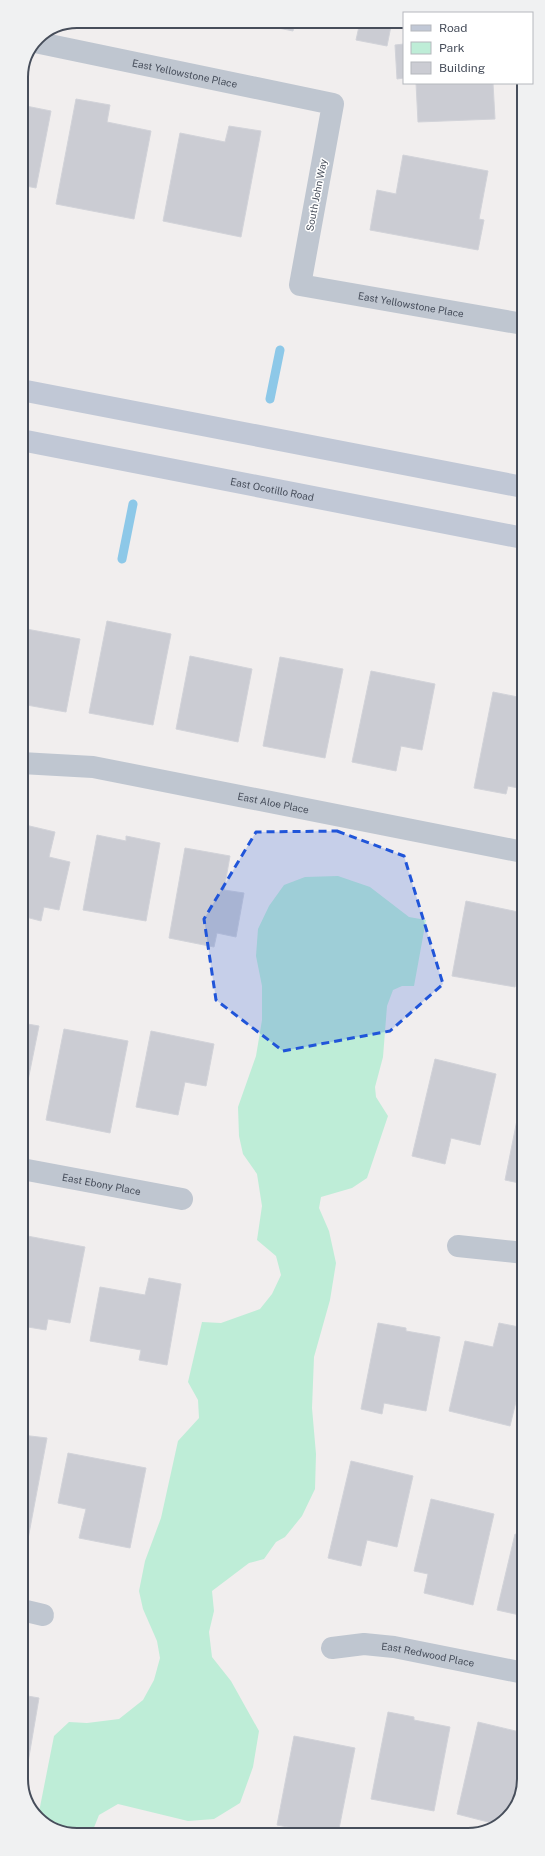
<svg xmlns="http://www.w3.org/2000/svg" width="545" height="1856" viewBox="0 0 545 1856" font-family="'Public Sans',sans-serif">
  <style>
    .green { fill: #beedd7 }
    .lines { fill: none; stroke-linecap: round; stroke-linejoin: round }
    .stream { stroke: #8dc8e8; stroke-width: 9 }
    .building { fill: #cbccd3; stroke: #d2d3d9 }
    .minor { stroke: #bfc6d0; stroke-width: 22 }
    .secondary { stroke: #c1c8d6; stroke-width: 22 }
    .marked { fill: #2055d9; fill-opacity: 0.2; stroke: #2055d9; stroke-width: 3; stroke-dasharray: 8 5; stroke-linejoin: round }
    .labels { text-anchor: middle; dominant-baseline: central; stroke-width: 3; stroke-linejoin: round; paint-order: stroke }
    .street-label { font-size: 10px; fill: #474e5b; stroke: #fff }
    .rim { fill: none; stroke: #474e5b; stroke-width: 2 }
  </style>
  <rect width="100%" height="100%" fill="#f1eeee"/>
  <path class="green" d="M338 876 370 887 409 917 426 920 414 986H402L393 990 387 1006 383 1057 375 1087 376 1097 388 1116 367 1178 352 1188 321 1197 319 1208 329 1231 336 1263 330 1300 314 1357 312 1408 316 1454 315 1489 302 1516 285 1537 276 1542 264 1559 249 1563 212 1591 214 1611 209 1632 212 1657 231 1681 259 1731 253 1767 240 1803 214 1819 188 1821 118 1804 99 1815 93 1830 94 1835H73L40 1821 38 1817 54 1736 69 1722 87 1723 119 1719 143 1700 154 1680 160 1658 157 1641 143 1609 139 1591 145 1561 161 1518 178 1441 199 1418 198 1400 188 1382 202 1322 221 1323 260 1309 272 1294 281 1275 276 1256 257 1240 262 1206 257 1174 243 1154 239 1136 238 1107 256 1056 262 1020V986L256 956 258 929 269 906 284 885 305 877Z"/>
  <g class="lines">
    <path class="stream" d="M270 399 280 350
      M122 559 133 504"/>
  </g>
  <path class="building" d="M254 21H295L293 31 254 23Z
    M355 21H392L387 46 356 40 360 22Z
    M404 44V78L397 79 395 45Z
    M416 83H493L495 119 418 122Z
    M76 99 110 105 107 122 151 131 134 219 56 204Z
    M21 105 51 111 36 188 21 185Z
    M229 126 261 131 241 237 163 221 180 133 225 142Z
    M403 155 488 171 479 219 484 220 478 250 370 230 377 190 396 194Z
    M107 621 171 634 153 725 89 713Z
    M21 628 80 639 66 712 21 704Z
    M190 656 252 669 238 742 176 729Z
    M280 657 343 669 325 758 263 746Z
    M371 671 435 684 422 750 401 746 396 771 352 762Z
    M493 692 523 698V789L508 786 506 794 474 788Z
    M21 824 55 832 49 857 70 862 59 910 44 907 41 921 22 916Z
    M97 835 126 841V836L160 843 146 921 83 910Z
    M185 848 230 856 224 890 244 893 236 937 217 933 214 947 169 938Z
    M466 901 523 913V942L515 987 452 976Z
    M22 1023 39 1026 22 1110Z
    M64 1029 128 1041 110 1133 46 1120Z
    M151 1031 214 1044 206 1086 185 1082 178 1115 136 1107Z
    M435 1059 496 1074 480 1145 451 1138 445 1164 412 1156Z
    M522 1095H524V1184L505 1180Z
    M22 1235 85 1247 70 1323 48 1319 46 1330 22 1326Z
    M149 1278 181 1284 167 1365 139 1360 141 1350 90 1341 100 1287 145 1295Z
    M378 1323 406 1328V1331L440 1337 426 1411 384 1403 382 1414 361 1409Z
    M499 1323 524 1328V1369L510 1426 449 1411 465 1341 493 1347Z
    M22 1435 47 1438 28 1539 22 1538Z
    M68 1453 146 1468 130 1548 79 1538 86 1509 58 1503Z
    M351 1461 413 1476 397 1547 367 1540 361 1566 328 1558Z
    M431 1499 494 1514 473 1605 424 1593 428 1574 414 1571Z
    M515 1534 524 1537V1616L497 1610Z
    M22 1695 39 1698 24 1786H22Z
    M388 1712 414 1717V1720L450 1727 434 1811 371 1799Z
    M478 1722 524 1733V1779L510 1816 496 1824 457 1814Z
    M294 1736 355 1748 338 1834H326L277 1825Z"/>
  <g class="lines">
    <g class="minor">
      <path id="s1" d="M35 42 333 104 300 285 523 324"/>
      <path id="s2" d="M21 763 93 767 523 852"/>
      <path id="s3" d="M22 1169 182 1199"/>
      <path d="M458 1246 524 1253"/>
      <path d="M22 1610 43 1615"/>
      <path id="s4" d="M332 1648 364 1644 394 1647 524 1673"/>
    </g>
    <g class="secondary">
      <path d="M21 390 523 487"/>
      <path id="s5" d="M21 440 523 538"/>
    </g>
  </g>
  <path class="marked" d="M337 831 404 856 443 984 390 1031 283 1051 216 1000 204 919 256 832Z"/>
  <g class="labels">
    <g class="street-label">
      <text stroke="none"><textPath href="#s1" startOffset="153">East Yellowstone Place</textPath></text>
      <text transform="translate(316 195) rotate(-79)">South John Way</text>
      <text stroke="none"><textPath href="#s1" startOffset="601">East Yellowstone Place</textPath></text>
      <text stroke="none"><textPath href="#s5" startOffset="256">East Ocotillo Road</textPath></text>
      <text stroke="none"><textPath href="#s2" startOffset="256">East Aloe Place</textPath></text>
      <text stroke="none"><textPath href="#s3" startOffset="81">East Ebony Place</textPath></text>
      <text stroke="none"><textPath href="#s4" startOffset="97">East Redwood Place</textPath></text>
    </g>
  </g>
  <path d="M0 0H545V1856H0ZM77 28H468A49 49 0 0 1 517 77V1779A49 49 0 0 1 468 1828H77A49 49 0 0 1 28 1779V77A49 49 0 0 1 77 28Z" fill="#f0f1f2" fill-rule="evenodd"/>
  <path class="rim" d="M77 28H468A49 49 0 0 1 517 77V1779A49 49 0 0 1 468 1828H77A49 49 0 0 1 28 1779V77A49 49 0 0 1 77 28Z"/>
  <rect x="403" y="12" width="130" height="72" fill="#ffffff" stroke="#b5b8bd"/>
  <rect x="411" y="25" width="20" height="6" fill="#c1c8d6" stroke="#b5b8bd"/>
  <text x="439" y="32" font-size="12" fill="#474e5b">Road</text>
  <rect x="411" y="42" width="20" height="12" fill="#beedd7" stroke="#b5b8bd"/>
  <text x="439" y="52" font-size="12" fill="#474e5b">Park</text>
  <rect x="411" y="62" width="20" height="12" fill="#cbccd3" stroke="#b5b8bd"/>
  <text x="439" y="72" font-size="12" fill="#474e5b">Building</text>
</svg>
